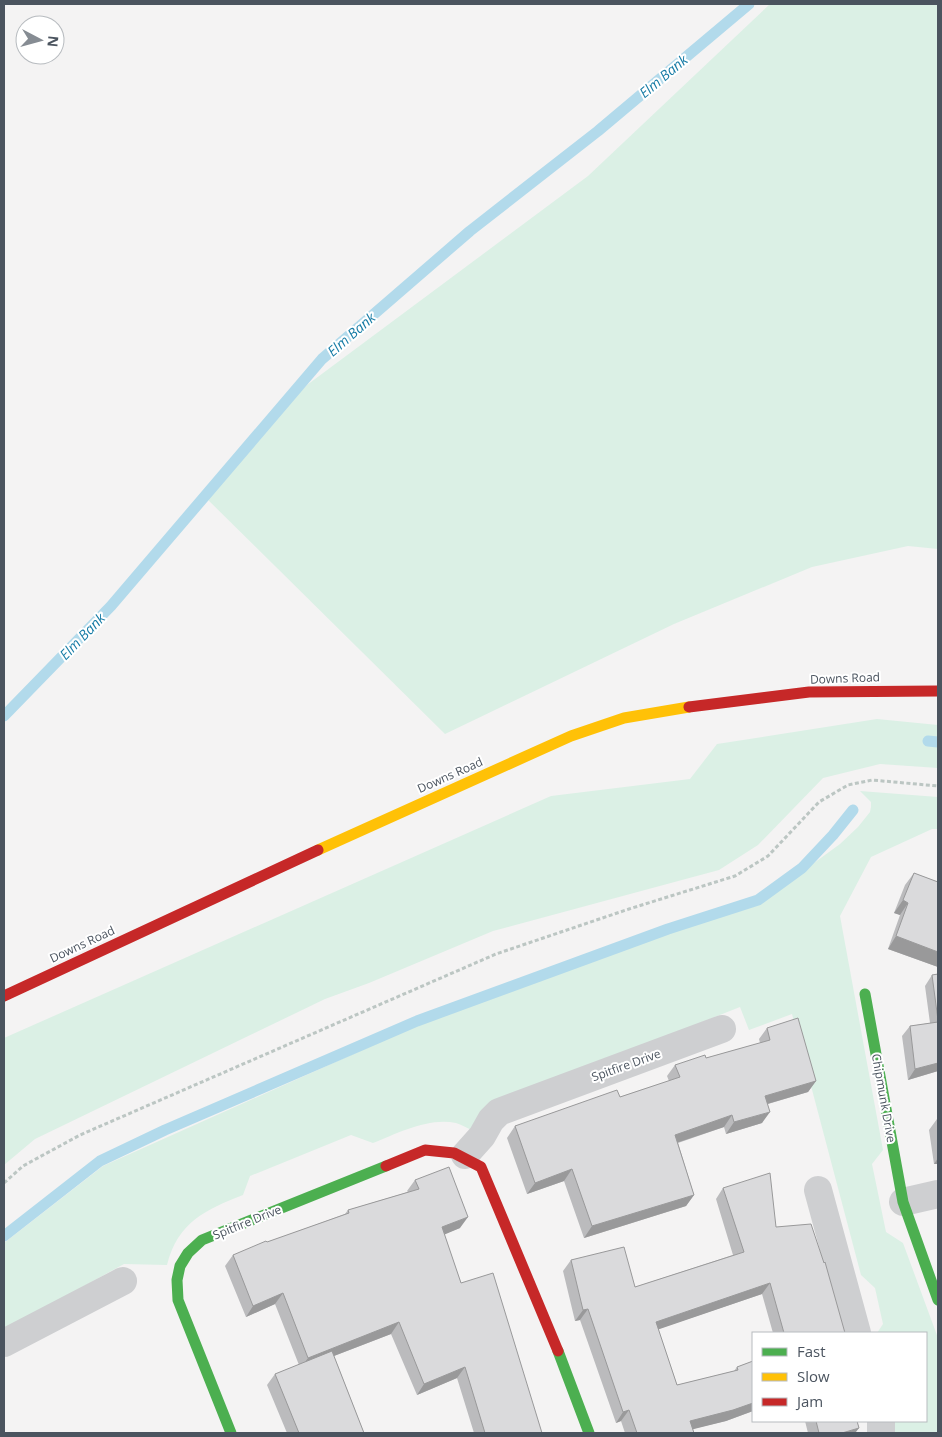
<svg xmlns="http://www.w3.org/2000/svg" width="942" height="1437" viewBox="0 0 942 1437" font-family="'Open Sans',sans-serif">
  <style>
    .green { fill: #dbf0e5 }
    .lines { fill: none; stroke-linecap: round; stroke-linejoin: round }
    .stream { stroke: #b2daeb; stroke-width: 11 }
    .path { stroke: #bcc6c3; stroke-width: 3; stroke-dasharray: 4 2.5; stroke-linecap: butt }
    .street { stroke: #cecfd1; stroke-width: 28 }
    .fast { stroke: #4caf50; stroke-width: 11 }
    .slow { stroke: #ffc107; stroke-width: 11 }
    .jam { stroke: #c62828; stroke-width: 11 }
    .wall { fill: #bbbbbd }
    .shaded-wall { fill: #99999a }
    .building { fill: #dadadc; stroke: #99999a }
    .labels { text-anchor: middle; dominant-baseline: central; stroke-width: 4; stroke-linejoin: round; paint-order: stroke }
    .street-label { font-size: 12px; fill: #4b545f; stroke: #fff }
    .water-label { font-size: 14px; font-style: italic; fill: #177ca6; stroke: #fff }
  </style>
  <rect width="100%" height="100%" fill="#f4f3f3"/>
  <path class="green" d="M770 4H938V549L908 546 812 567 674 624 445 734 201 493 307 385 588 176Z
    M877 719 938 725V768L880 764 823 778 758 845 719 870 493 931 369 983 325 999 35 1139 4 1165V1038L551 796 690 779 717 744Z
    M860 791 938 797V829H932L871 857 840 916 883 1150 872 1164 886 1232 903 1243 938 1338V1433H891L889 1421H926V1333H877L883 1324 875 1288 861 1275 792 1014 749 1030 740 1007 495 1104 474 1131C469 1129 462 1125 456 1123 429 1117 398 1133 373 1143L351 1135 250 1176 243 1195C205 1210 178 1222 167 1265L124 1264 4 1330V1243L103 1166 418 1025 671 931 759 903 840 844 858 827 870 812 871 807V802Z"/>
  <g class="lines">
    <path class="stream" d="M4 716 111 606 322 359 470 231 598 131 749 4
      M928 741 938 742
      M4 1236 100 1161 165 1130 417 1021 668 929 758 900 802 868 833 835 853 810"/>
    <path class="path" d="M4 1183 23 1166 80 1135 496 954 629 909 735 876 768 856 819 802 848 785 872 780 938 786"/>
    <path class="street" d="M465 1155 482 1136 491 1120 499 1112 722 1029
      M818 1190 857 1333
      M903 1202 938 1194
      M4 1343 123 1281
      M881 1433V1421"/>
    <path class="fast" d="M865 994 903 1202 938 1300
      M558 1351 589 1433
      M231 1433 178 1300 177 1280 180 1266 188 1253 202 1240 386 1166"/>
    <path class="slow" d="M318 850 571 736 624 718 689 707"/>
    <path class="jam" d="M689 707 809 692 938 691
      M4 996 318 850
      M386 1166 425 1150 454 1153 481 1167 558 1351"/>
  </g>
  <path class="wall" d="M914 873 938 882V967L888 949 900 915 894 913 905 885Z
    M938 974V1071L908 1080 902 1036 910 1026 930 1023 925 986 932 975Z
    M767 1028 816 1081 808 1092 768 1104 762 1123 726 1134 724 1127 678 1143 694 1195 686 1206 584 1238 564 1181 527 1194 507 1138 515 1126 620 1097 669 1081 667 1076 675 1065 706 1058 760 1043 759 1039Z
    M937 1119H938V1164H934L929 1130Z
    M415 1180 460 1228 444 1234 461 1283 542 1433H474L457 1378 417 1395 391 1334 334 1356 364 1433H287L267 1385 275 1374 299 1365 275 1304 246 1317 225 1266 233 1255 345 1214 348 1210 408 1192 407 1191Z
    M723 1188 776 1227 845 1333H773L762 1294 658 1329 677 1385 734 1371 737 1367 753 1361V1411L726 1421 692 1429 694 1433H625L621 1421 616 1423 580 1320 575 1321 563 1271 571 1260 635 1287 733 1255 716 1199Z
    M805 1421H857L859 1428 855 1433H808Z"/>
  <path class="shaded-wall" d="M903 900 908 903 900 915 894 913Z
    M896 936 938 952V967L888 949Z
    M938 1063V1071L908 1080 915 1069Z
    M816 1081 808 1092 757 1107 765 1096Z
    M770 1112 762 1123 726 1134 734 1122Z
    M732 1115 724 1127 667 1146 675 1135Z
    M938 1158V1164H934Z
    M572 1169 564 1181 527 1194 535 1183Z
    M694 1195 686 1206 584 1238 592 1226Z
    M468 1217 460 1228 434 1239 442 1227Z
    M770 1283 762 1294 648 1333 656 1322Z
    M283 1293 275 1304 246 1317 253 1306Z
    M588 1309 580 1320 575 1321 583 1310Z
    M399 1322 391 1334 300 1369 308 1358Z
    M465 1367 457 1378 417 1395 424 1384Z
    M753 1403V1411L726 1421 682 1432 690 1421Z
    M629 1410 621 1421 616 1423 623 1412Z
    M859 1428 855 1433H842Z"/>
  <path class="building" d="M914 873 938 882V952L896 936 908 903 903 900Z
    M938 974V1020L932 975Z
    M798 1018 816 1081 765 1096 770 1112 734 1122 732 1115 675 1135 694 1195 592 1226 572 1169 535 1183 515 1126 617 1090 620 1097 680 1077 675 1065 705 1055 706 1058 770 1040 767 1028Z
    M938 1022V1063L915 1069 910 1026Z
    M449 1167 468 1217 442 1227 461 1283 493 1273 542 1433H485L465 1367 424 1384 399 1322 308 1358 283 1293 253 1306 233 1255 266 1241 267 1242 349 1213 348 1210 419 1189 415 1180Z
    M770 1173 776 1227 811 1224 824 1263 825 1262 845 1333H784L770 1283 656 1322 677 1385 738 1370 737 1367 753 1361V1403L733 1410 690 1421 694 1433H637L629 1410 623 1412 588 1309 583 1310 571 1260 624 1247 635 1287 744 1252 723 1188Z
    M332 1351 364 1433H299L275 1374Z
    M816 1421H857L859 1428 842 1433H819Z"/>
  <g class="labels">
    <g class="street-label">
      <text transform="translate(845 678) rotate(-2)">Downs Road</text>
      <text transform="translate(450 775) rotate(-24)">Downs Road</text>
      <text transform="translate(82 944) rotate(-25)">Downs Road</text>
      <text transform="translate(626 1065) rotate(-20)">Spitfire Drive</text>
      <text transform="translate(884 1098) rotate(80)">Chipmunk Drive</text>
      <text transform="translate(247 1222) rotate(-22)">Spitfire Drive</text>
    </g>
    <g class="water-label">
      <text transform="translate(663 76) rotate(-40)">Elm Bank</text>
      <text transform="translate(351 334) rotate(-41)">Elm Bank</text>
      <text transform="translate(82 636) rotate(-46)">Elm Bank</text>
    </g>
  </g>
  <rect width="942" height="1437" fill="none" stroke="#4b545f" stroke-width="10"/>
  <rect x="752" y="1332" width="175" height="90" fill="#ffffff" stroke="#b7bbbf"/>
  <rect x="762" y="1348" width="25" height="8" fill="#4caf50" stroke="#b7bbbf"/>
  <text x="797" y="1357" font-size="15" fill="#4b545f">Fast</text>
  <rect x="762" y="1373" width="25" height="8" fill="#ffc107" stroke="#b7bbbf"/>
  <text x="797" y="1382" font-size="15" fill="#4b545f">Slow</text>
  <rect x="762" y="1398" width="25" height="8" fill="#c62828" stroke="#b7bbbf"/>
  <text x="797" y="1407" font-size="15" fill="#4b545f">Jam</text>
  <g transform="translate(40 40) rotate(96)"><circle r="24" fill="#ffffff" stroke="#b7bbbf"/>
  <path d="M0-4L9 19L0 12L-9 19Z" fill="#868c93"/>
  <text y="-8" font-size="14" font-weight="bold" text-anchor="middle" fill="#4b545f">N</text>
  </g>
</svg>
